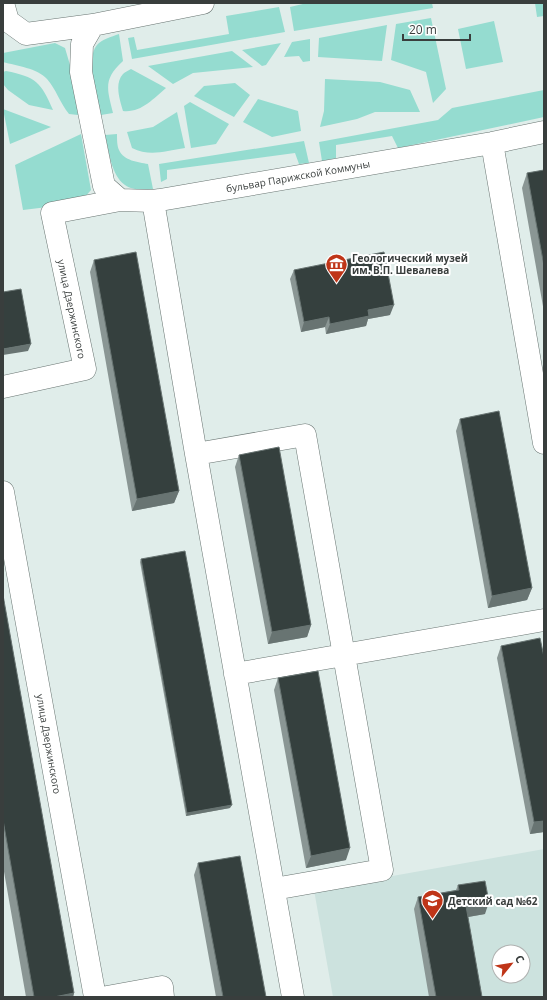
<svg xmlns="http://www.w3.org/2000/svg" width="547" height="1000" viewBox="0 0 547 1000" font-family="'Open Sans',sans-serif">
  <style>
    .built { fill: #cce2de; fill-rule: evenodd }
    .green { fill: #95dcd0 }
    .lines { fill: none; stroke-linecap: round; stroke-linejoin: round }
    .minor-casing { stroke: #697572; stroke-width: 23 }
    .minor { stroke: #fff; stroke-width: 22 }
    .wall { fill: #8a9694 }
    .shaded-wall { fill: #687472 }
    .building { fill: #35403e; stroke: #687472 }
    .labels { text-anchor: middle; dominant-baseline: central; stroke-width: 4; stroke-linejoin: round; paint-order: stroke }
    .street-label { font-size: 10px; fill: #393e3d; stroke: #fff }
    .poi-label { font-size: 10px; font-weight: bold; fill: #393e3d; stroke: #fff; text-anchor: start }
  </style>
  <rect width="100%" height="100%" fill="#e0edea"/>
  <path class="built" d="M544 849V997H333L314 890ZM499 952H523V976H499Z"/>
  <path class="green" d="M307 3H432L433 8 294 31 290 7Z
    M535 3H544V16L537 17Z
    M279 7 285 32 132 59 128 38 134 37 137 50 229 34 226 16Z
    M431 18 446 89 433 103 426 72 391 60 396 24Z
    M494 21 503 62 466 69 458 29Z
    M387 25 382 61 318 57 319 38Z
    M119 34 123 61C103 79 107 89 113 113L101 115C98 98 85 59 97 45 102 39 111 37 119 34Z
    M310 39V61L303 62 299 56 284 57 292 42Z
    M55 43 65 48 70 65 78 115 69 114C60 103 56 89 47 79 37 68 17 66 3 62V53Z
    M281 43 266 65 262 66 242 50Z
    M232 51 253 67 193 73 173 84 148 66Z
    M131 69 166 88C153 99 141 113 123 111 120 100 114 84 123 74 125 72 129 70 131 69Z
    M6 71C36 77 41 82 53 110L29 105 8 90 3 84V72Z
    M325 79 380 82 410 90 420 112H375L357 119 320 127 324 111Z
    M235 83 250 95 234 117 194 96 204 86Z
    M544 90V117L398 148 392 136 336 145V158L322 161 319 142 438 120 452 108Z
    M258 99 298 111 301 131 272 137 243 122Z
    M190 102 229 124 216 144 191 148 184 106Z
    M3 109 51 127 10 144Z
    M177 112 185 148C165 151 150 157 132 148L127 132 153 127Z
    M81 134 91 190 84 198 72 204 23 210 15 165Z
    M117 134C117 139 117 146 119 150 124 161 138 162 148 164L153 189C145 189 133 191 125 185 111 175 109 151 105 135Z
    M304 141 309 163 299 164 295 153 167 170V179L161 182 159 164Z"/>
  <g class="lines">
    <defs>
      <path id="minor" d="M3 3 8 21 26 34 93 25 203 3
        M93 25 82 44 81 72 104 186 120 200
        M492 143 544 443
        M153 201 196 454 293 997
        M3 387 85 369 52 213 120 200 153 201 160 200 492 143 544 132
        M196 454 305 435 382 870 274 889
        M3 492 95 997
        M235 674 544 620
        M107 997 162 987 163 997"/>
    </defs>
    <use href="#minor" class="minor-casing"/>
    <use href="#minor" class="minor"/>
  </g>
  <path class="wall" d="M544 170V312L522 188 527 173Z
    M94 260 179 491 174 503 132 511 90 272Z
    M294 270 390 315 368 319 366 326 326 334 325 327 301 332 290 279Z
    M460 419 532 588 527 600 488 608 456 431Z
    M239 455 311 625 307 637 268 644 235 467Z
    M141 559 230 808 186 816 140 562Z
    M3 595 74 993 73 997H26L3 866Z
    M501 646 544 832 530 834 497 658Z
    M278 678 346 860 306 868 274 690Z
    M198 863 266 997H216L194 875Z
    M458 885 485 914 468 917 482 997H429L414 909 418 897 456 890Z"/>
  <path class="shaded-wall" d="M394 305 390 315 368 319 366 326 326 334 330 324 368 310Z
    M329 317 325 327 301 332 304 322Z
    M31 344 28 351 3 355V349Z
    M179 491 174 503 132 511 137 499Z
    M532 588 527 600 488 608 492 596Z
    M311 625 307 637 268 644 272 632Z
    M232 805 230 808 186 816 187 813Z
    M544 821V832L530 834 534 822Z
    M350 848 346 860 306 868 311 856Z
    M489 902 485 914 462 918 466 906Z
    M74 993 73 997H54Z"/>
  <path class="building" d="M544 170V266L527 173Z
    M136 252 179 491 137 499 94 260Z
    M384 252 394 305 368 310 369 316 330 324 329 317 304 322 294 270Z
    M21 289 31 344 3 349V292Z
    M499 411 532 588 492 596 460 419Z
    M279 447 311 625 272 632 239 455Z
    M185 551 232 805 187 813 141 559Z
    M3 595 74 993 54 997H34L3 820Z
    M540 638 544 657V821L534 822 501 646Z
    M318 671 350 848 311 856 278 678Z
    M240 856 266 997H223L198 863Z
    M485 881 489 902 466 906 482 997H436L418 897 459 890 458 885Z"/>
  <defs>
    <symbol id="museum-pin" viewBox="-11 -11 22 30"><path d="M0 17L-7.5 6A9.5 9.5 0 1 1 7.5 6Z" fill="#bf3518" stroke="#fff"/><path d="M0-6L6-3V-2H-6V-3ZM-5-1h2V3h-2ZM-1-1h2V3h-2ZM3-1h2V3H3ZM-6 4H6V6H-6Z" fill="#fff"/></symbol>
    <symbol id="school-pin" viewBox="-11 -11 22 30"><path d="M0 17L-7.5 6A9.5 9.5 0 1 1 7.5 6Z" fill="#bf3518" stroke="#fff"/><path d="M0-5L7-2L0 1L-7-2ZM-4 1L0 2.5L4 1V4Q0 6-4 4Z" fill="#fff"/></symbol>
  </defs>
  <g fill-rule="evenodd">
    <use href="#museum-pin" x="324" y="252" width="25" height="34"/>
    <use href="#school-pin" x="420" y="888" width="25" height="34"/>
  </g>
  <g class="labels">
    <g class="street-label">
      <text transform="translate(298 176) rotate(-10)">бульвар Парижской Коммуны</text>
      <text transform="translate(72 309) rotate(78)">улица Дзержинского</text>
      <text transform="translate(49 744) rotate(80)">улица Дзержинского</text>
    </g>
    <g class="poi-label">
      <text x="352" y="258">Геологический музей<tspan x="352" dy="12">им. В.П. Шевалева</tspan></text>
      <text x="448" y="901">Детский сад №62</text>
    </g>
  </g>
  <rect width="547" height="1000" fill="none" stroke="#393e3d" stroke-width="8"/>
  <g transform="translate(511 964) rotate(60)"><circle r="19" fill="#ffffff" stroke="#b0b2b1"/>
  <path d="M0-3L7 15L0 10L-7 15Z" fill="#bf3518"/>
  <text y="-6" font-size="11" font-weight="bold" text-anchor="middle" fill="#393e3d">С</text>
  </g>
  <path d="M403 34v6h67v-6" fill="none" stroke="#393e3d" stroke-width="2"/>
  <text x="409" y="34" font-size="12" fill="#393e3d" stroke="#ffffff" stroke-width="3" paint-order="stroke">20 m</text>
</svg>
